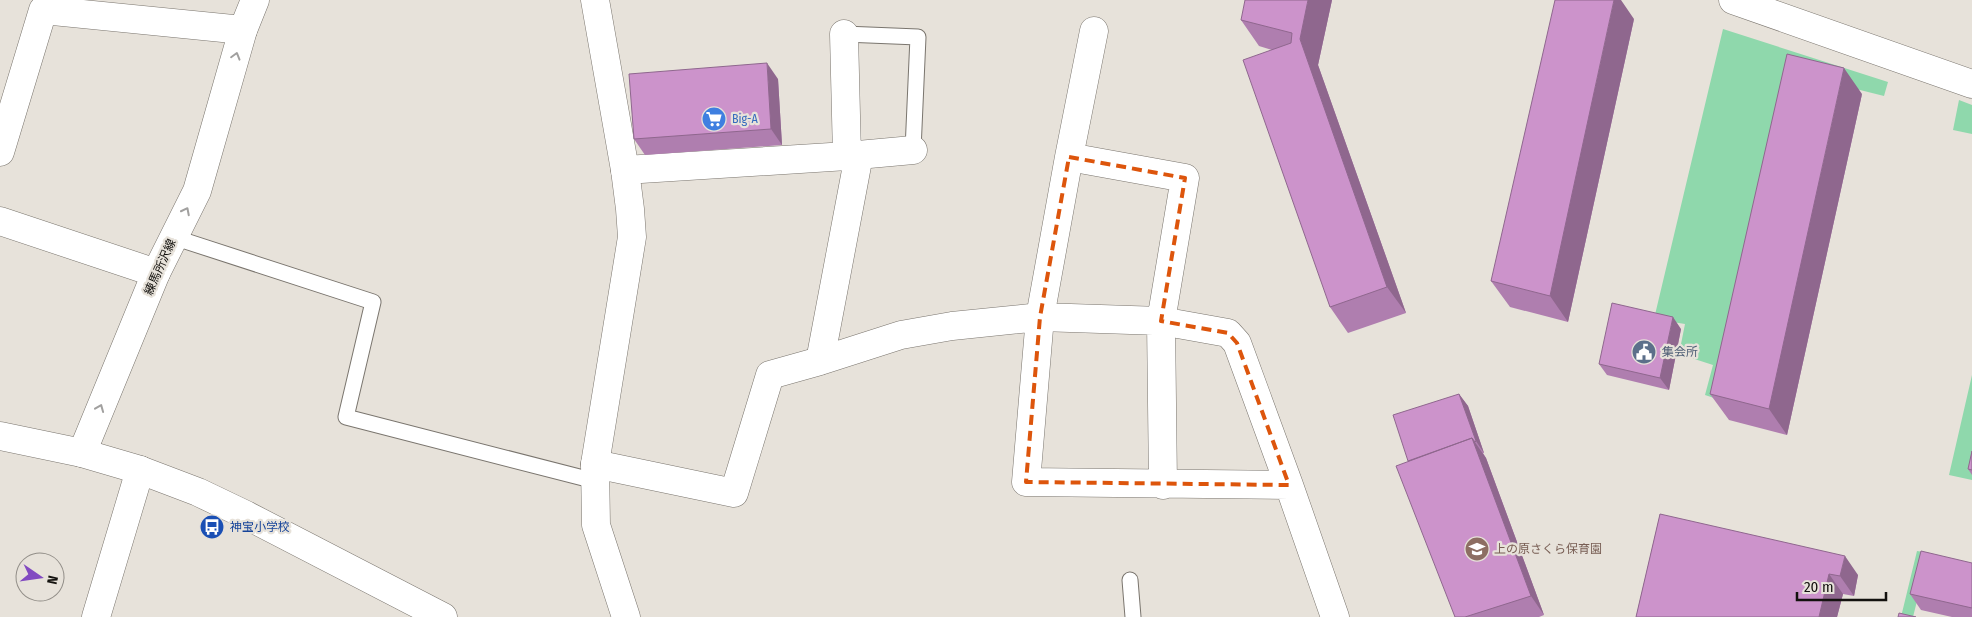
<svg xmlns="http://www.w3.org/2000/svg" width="1972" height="617" viewBox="0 0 1972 617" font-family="'Fira Sans Condensed','Noto Sans JP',sans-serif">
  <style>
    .green { fill: #8fd8ac }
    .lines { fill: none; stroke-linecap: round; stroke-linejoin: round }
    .service-casing { stroke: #7a756e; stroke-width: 17 }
    .minor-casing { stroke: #7a756e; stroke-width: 29 }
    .tertiary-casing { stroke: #7a756e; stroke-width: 29 }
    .primary-casing { stroke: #7a756e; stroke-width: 29 }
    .service { stroke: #fff; stroke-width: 15 }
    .minor { stroke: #fff; stroke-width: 28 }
    .tertiary { stroke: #fff; stroke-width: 28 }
    .primary { stroke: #fff; stroke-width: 28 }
    .wall { fill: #af7eaf }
    .shaded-wall { fill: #8f678e }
    .building { fill: #cc93cb; stroke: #8f678e }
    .oneway { stroke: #a1a09f }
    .marked { fill: none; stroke: #dd550c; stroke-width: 4; stroke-dasharray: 10 6; stroke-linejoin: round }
    .labels { text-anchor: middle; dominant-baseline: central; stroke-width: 4.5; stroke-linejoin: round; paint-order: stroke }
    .shop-label { font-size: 12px; fill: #366cbe; stroke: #e7e2da; text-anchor: start }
    .street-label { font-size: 12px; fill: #13110e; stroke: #e7e2da }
    .service-label { font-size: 12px; fill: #4e5e75; stroke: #e7e2da; text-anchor: start }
    .transit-label { font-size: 12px; fill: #164399; stroke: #e7e2da; text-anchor: start }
    .education-label { font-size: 12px; fill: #785e54; stroke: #e7e2da; text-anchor: start }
  </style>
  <rect width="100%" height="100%" fill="#e7e2da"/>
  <path class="green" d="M1723 29 1888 82 1884 96 1800 75 1729 403 1705 395 1713 365 1679 354 1685 324 1654 319Z
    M1959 100 1972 105V134L1953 130Z
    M1972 375V480L1949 475Z
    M1917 551 1929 553 1913 617H1901Z"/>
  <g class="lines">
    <defs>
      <path id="service" d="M844 34 918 37 913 150
        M173 237 373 302 346 417 595 481
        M1130 580 1133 617"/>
      <path id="minor" d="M1733 0 1972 84
        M1094 31 1069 157 1040 317 1026 482 1289 485 1335 617
        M844 34 847 156
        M0 152 43 10 243 30
        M1069 157 1185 178 1161 321 1163 485
        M625 170 847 156 913 150
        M0 221 156 273
        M820 361 859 155
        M595 464 734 493 770 375 820 361 901 335 952 326 1040 317 1161 321 1228 333 1237 343 1289 485
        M96 617 140 470"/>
      <path id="tertiary" d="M595 0 625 170 630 209 632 237 595 464 596 525 626 617
        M82 453 140 470 198 492 246 515 443 617"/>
      <path id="primary" d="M0 436 82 453 156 273 197 191 243 30 255 0"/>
    </defs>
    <use href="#service" class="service-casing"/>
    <use href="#minor" class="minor-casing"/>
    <use href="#tertiary" class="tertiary-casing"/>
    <use href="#primary" class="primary-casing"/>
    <use href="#service" class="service"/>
    <use href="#minor" class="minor"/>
    <use href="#tertiary" class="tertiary"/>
    <use href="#primary" class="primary"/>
  </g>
  <path class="wall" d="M1332 0 1318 65 1406 313 1348 333 1330 307 1272 50 1259 46 1241 20Z
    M1634 19 1568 322 1510 307 1491 281Z
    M778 79 782 145 645 155 634 139Z
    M1862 94 1787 435 1729 420 1710 394Z
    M1681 329 1669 390 1607 375 1599 364Z
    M1459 394 1468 406 1484 453H1483L1486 458 1544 615 1539 617H1455L1408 461Z
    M1972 451V475L1968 469Z
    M1660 514 1858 575 1854 596 1843 594 1837 617H1636Z
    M1972 563V617H1952L1921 610 1910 594Z"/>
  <path class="shaded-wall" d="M1308 0H1332L1318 65 1406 313 1387 287 1300 39Z
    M1614 0H1621L1634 19 1568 322 1550 296Z
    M767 63 778 79 782 145 771 129Z
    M1844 68 1862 94 1787 435 1769 409Z
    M1673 317 1681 329 1669 390 1660 378Z
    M1459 394 1468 406 1484 453 1476 441Z
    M1472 438 1486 458 1544 615 1531 596Z
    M1845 556 1858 575 1854 596 1840 576Z
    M1829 574 1843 594 1837 617H1819Z"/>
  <path class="building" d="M1245 0H1308L1300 39 1387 287 1330 307 1243 60 1291 43 1292 33 1241 20Z
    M1555 0H1614L1550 296 1491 281Z
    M1787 54 1844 68 1769 409 1710 394Z
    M767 63 771 129 634 139 629 74Z
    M1612 303 1673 317 1660 378 1599 364Z
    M1459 394 1476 441 1475 442 1472 438 1408 461 1393 415Z
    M1472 438 1531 596 1465 617H1455L1396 466Z
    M1972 451V470L1968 469Z
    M1660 514 1845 556 1840 576 1829 574 1819 617H1636Z
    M1921 551 1972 563V608L1910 594Z
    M1899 613 1916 617H1898Z"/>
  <defs><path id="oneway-chevron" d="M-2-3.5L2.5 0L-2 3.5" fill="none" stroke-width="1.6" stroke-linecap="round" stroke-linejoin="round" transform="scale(1.25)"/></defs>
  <g class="oneway">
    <use href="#oneway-chevron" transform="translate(236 56) rotate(-74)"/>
    <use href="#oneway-chevron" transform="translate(186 211) rotate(-63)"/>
    <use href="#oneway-chevron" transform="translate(100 408) rotate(-68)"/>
  </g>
  <path class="marked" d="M1069 157 1185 178 1161 321 1228 333 1237 343 1289 485 1026 482 1040 317Z"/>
  <defs>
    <symbol id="supermarket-disc" viewBox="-11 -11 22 22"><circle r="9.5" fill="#3f7fe0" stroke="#e7e2da"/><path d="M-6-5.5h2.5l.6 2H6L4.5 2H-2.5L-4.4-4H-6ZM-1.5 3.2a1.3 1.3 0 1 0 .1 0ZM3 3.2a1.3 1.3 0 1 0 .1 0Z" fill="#fff"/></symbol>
    <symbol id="civic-disc" viewBox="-11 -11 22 22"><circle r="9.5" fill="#5c6f8a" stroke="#e7e2da"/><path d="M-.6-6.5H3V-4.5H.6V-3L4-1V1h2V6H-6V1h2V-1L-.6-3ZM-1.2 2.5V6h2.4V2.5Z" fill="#fff"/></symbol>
    <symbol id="bus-disc" viewBox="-11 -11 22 22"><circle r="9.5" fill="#1a4fb4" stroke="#e7e2da"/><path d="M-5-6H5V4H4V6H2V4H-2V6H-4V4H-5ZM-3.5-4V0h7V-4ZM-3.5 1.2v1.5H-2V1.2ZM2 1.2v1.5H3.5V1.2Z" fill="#fff"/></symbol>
    <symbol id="school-disc" viewBox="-11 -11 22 22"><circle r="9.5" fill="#8d6e63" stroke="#e7e2da"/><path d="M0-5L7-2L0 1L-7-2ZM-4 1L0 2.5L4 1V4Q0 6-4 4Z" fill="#fff"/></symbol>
  </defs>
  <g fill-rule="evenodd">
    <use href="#supermarket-disc" x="700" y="105" width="28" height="28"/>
    <use href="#civic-disc" x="1630" y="338" width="28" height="28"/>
    <use href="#bus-disc" x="198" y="513" width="28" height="28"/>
    <use href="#school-disc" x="1463" y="535" width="28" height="28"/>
  </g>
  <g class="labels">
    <g class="shop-label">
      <text x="732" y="119">Big-A</text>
    </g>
    <g class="street-label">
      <text transform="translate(160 267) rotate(-66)">練馬所沢線</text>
    </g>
    <g class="service-label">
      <text x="1662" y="352">集会所</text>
    </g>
    <g class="transit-label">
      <text x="230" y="527">神宝小学校</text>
    </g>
    <g class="education-label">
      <text x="1494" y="549">上の原さくら保育園</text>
    </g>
  </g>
  <g transform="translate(40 577) rotate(103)"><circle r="24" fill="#e7e2da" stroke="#928e88"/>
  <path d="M0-4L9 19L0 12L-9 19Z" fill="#824ac1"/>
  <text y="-8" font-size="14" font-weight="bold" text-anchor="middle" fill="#13110e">N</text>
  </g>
  <path d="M1797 592v8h89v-8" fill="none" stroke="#13110e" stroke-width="2.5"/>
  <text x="1804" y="592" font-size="15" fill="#13110e" stroke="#e7e2da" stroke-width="4" paint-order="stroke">20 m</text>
</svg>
